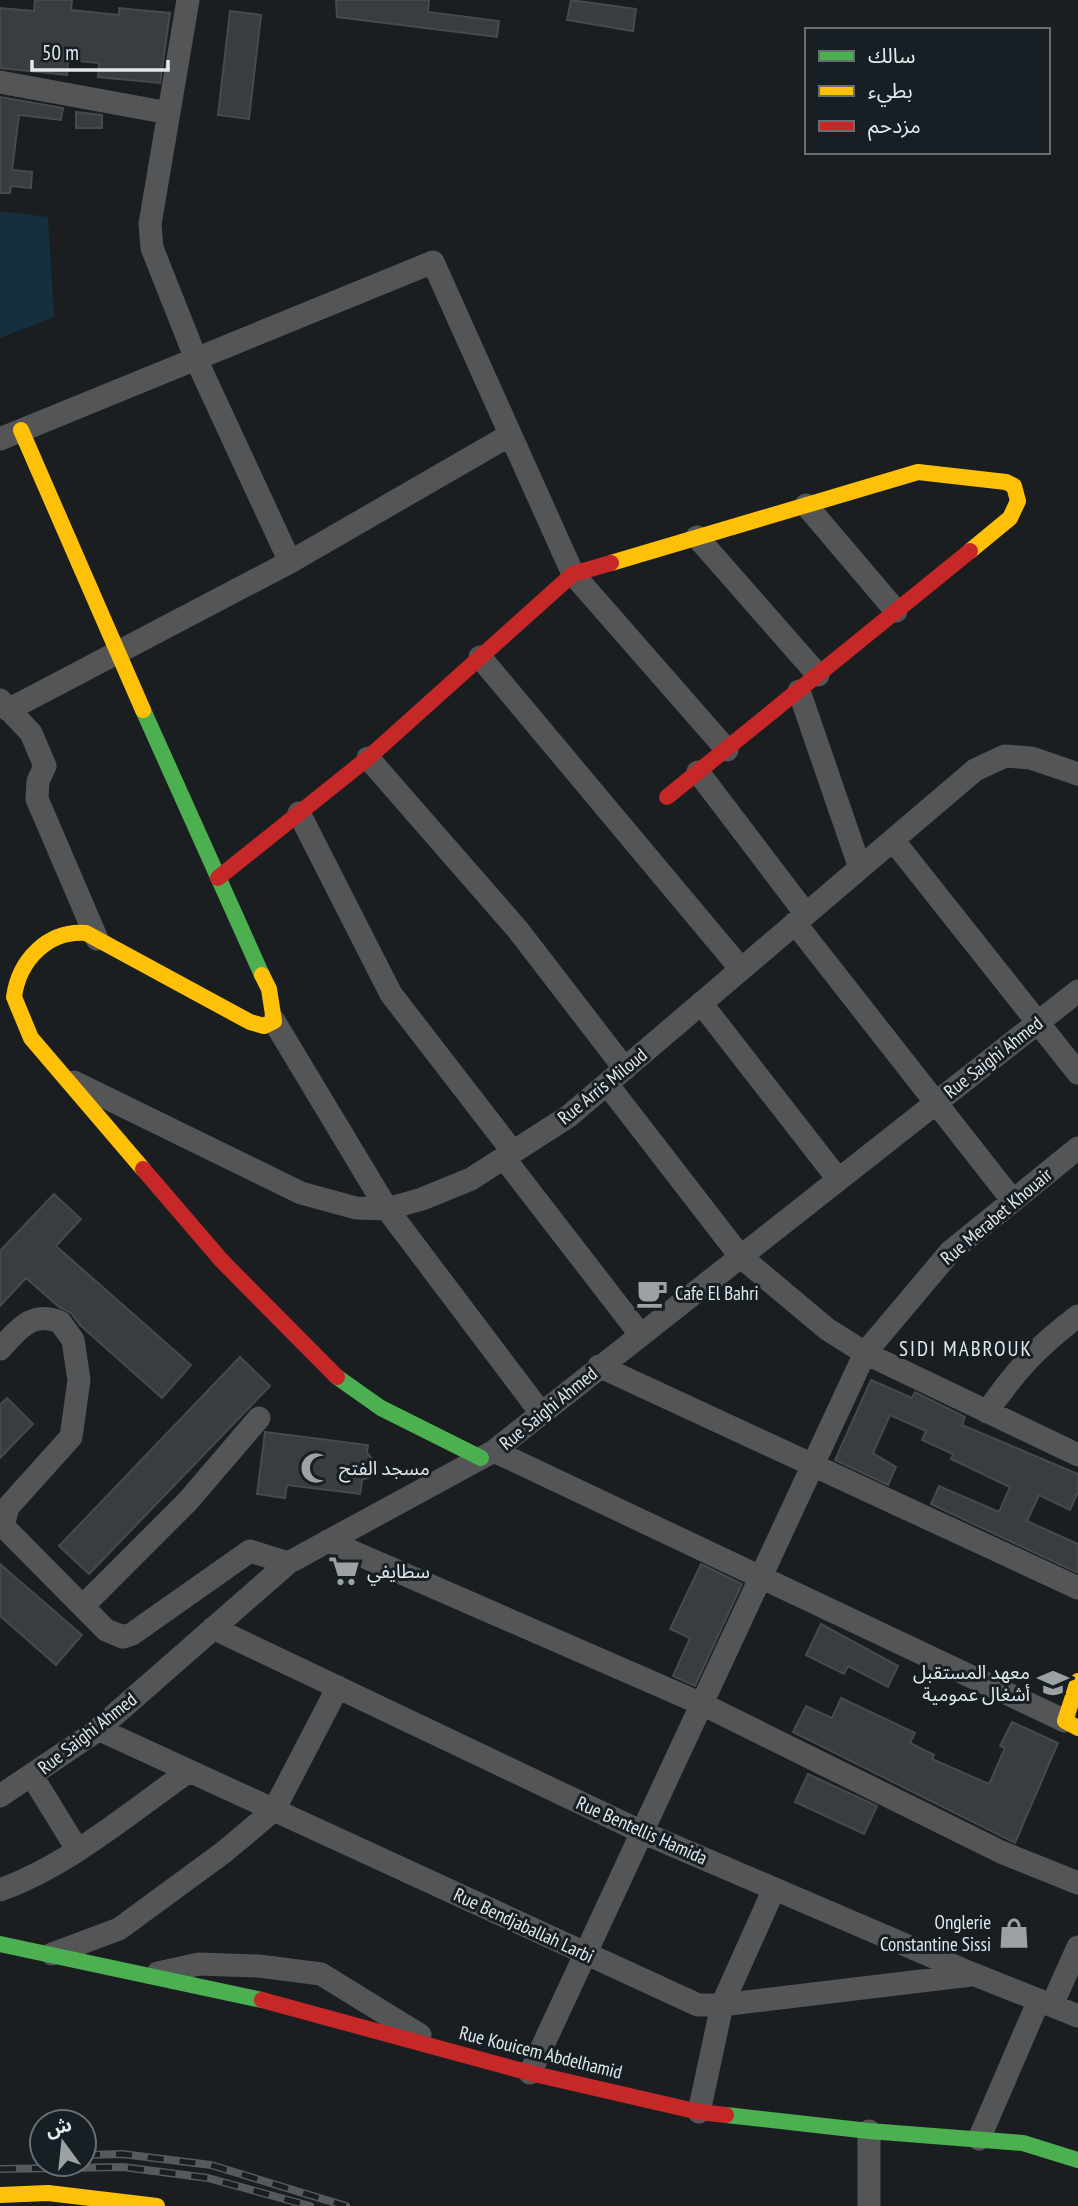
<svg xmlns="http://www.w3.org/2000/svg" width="1078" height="2206" viewBox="0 0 1078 2206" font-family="'PT Sans Narrow','Noto Sans Arabic',sans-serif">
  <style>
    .green { fill: #152f3e }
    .building { fill: #3a3d3f; stroke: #464a4c; stroke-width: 2 }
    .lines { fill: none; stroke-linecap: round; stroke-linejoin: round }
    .street { stroke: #535557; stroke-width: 23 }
    .fast { stroke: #4caf50; stroke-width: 16 }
    .slow { stroke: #ffc107; stroke-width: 16 }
    .jam { stroke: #c62828; stroke-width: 16 }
    .rail-casing { stroke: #575a5c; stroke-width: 8 }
    .rail { stroke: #171f24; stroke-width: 5; stroke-dasharray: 16; stroke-linecap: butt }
    .labels { text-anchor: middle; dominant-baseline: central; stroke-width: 6; stroke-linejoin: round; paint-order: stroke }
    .street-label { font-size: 19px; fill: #e2e8eb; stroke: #171f24 }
    .poi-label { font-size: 19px; fill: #e2e8eb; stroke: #171f24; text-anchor: start }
    .neighbourhood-label { font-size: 21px; letter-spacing: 2px; fill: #e2e8eb; stroke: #171f24 }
  </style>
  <rect width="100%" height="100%" fill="#1a1e21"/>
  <path class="green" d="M0 211 48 217 54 317 0 338Z"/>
  <path class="building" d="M35 0H72L71 10 119 15V8L170 13 160 83 98 77 99 63 68 60 67 75 0 68V8L34 11Z
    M336 0H429L428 12 499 21 497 37 337 17Z
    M571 0 636 9 633 31 567 20Z
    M230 11 261 15 249 119 218 115Z
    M0 97 63 108 61 120 19 115 12 170 32 172 31 188 11 186 10 193H0Z
    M76 112 102 115V128H76Z
    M54 1194 81 1219 56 1246 191 1365 162 1398 80 1325 71 1313 59 1307 26 1278 0 1306V1251Z
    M240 1357 270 1386 89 1574 59 1546Z
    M871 1380 912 1398 915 1392 965 1417 962 1425 1078 1474V1492L1070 1510 1039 1495 1027 1521 1078 1544V1573L931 1504 939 1486 999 1512 1010 1487 951 1459 953 1454 922 1440 926 1431 890 1415 873 1453 896 1467 888 1485 835 1460Z
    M7 1398 33 1424 0 1458V1405Z
    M265 1432 368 1445 367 1452 372 1459 370 1477 362 1480 360 1494 287 1485 285 1498 257 1494Z
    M0 1564 82 1635 56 1665 0 1616Z
    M701 1564 742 1584 695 1686 673 1676 690 1638 670 1629Z
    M821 1624 898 1666 888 1687 848 1666 844 1674 806 1655Z
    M841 1698 915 1733 910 1743 934 1755 932 1759 989 1784 1005 1748 1000 1746 1012 1722 1058 1743 1015 1843 793 1732 806 1706 832 1718Z
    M808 1774 877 1806 864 1834 795 1802Z"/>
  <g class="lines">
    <path class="street" d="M188 0 150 224 152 248 196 359 290 562
      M0 82 169 113
      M0 439 433 262 573 574 727 750
      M806 505 896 611
      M697 537 818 675
      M480 657 741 969
      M799 691 860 868
      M0 700 31 733 45 766 38 781 37 799 97 939
      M8 710 290 562 510 435
      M368 758 518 930 625 1069
      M698 772 806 914
      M299 813 391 994 513 1152
      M893 840 1078 1073
      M795 923 1013 1201
      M701 1003 838 1179
      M274 1021 387 1209 541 1413
      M74 1082 301 1193 356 1208 387 1209 422 1199 471 1179 569 1116 975 770 1005 756 1031 758 1078 774
      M607 1084 740 1256 827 1329 865 1353 1078 1455
      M504 1158 640 1334
      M0 1349C18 1330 32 1310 60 1322L73 1340 79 1380 71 1437 8 1507 3 1526 106 1630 123 1637 132 1634 250 1551 288 1563
      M599 1366 1078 1588
      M987 1412C1015 1371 1038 1346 1078 1316
      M494 1451 1065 1721
      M328 1541 704 1705 1001 1852 1078 1883
      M83 1606 188 1501 259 1418
      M213 1628 644 1833 973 1974 1078 2016
      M98 1729 698 2005H722L971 1975
      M32 1776 77 1849
      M0 1796 95 1732 288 1563 494 1451 1078 991
      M0 1890C69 1865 129 1813 189 1771
      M52 1954 119 1929 224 1852 274 1810 338 1687
      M158 1973 199 1964 259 1966 321 1974 420 2035
      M1052 2005 1078 1947
      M530 2073 865 1353 950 1252 1078 1148
      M699 2112 722 2005 774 1889
      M869 2131V2206
      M979 2139 1039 2000"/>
    <path class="fast" d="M143 710 262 975
      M337 1377 381 1408 481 1458
      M0 1944 262 2000
      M726 2115 869 2131 1023 2143 1078 2160"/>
    <path class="slow" d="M21 430 143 710
      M611 563 918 472 1006 482 1014 486 1018 501 1010 518 970 551
      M143 1169 31 1038 14 997C19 960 48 930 86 933L250 1022 264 1026 274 1021 269 989 262 975
      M1078 1681 1065 1721 1078 1728
      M0 2195 48 2193 157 2206"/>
    <path class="jam" d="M667 797 970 551
      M218 878 368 758 573 574 611 563
      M143 1169 222 1261 337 1377
      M262 2000 530 2073 699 2112 726 2115"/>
    <defs>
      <path id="rail" d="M84 2155 122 2154 211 2165 346 2206
        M0 2169 123 2167 208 2178 310 2206"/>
    </defs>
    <use href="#rail" class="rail-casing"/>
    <use href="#rail" class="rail"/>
  </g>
  <defs>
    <symbol id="cafe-bare" viewBox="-9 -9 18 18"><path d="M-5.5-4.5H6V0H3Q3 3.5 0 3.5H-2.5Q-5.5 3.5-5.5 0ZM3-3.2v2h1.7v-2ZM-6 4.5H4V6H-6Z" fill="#9ca1a4" stroke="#171f24" stroke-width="2.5" paint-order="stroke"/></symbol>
    <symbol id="mosque-bare" viewBox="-9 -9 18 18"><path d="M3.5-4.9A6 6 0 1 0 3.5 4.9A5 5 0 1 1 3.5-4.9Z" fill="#9ca1a4" stroke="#171f24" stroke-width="2.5" paint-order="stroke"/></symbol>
    <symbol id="supermarket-bare" viewBox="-9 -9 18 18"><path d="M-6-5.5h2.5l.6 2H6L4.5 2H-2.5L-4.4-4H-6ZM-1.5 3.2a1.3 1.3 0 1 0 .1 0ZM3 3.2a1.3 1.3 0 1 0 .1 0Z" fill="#9ca1a4" stroke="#171f24" stroke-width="2.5" paint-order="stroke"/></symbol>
    <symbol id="school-bare" viewBox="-9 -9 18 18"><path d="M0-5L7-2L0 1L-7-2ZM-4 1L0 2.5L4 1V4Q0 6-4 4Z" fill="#9ca1a4" stroke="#171f24" stroke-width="2.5" paint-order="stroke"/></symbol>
    <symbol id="shop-bare" viewBox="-9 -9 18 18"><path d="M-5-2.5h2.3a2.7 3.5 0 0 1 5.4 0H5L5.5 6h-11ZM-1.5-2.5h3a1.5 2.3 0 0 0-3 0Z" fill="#9ca1a4" stroke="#171f24" stroke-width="2.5" paint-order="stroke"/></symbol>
  </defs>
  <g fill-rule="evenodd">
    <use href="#cafe-bare" x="630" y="1271" width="44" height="44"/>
    <use href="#mosque-bare" x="294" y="1446" width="44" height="44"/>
    <use href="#supermarket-bare" x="322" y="1549" width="44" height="44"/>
    <use href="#school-bare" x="1031" y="1661" width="44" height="44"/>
    <use href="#shop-bare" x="992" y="1911" width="44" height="44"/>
  </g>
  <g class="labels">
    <g class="street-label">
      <text transform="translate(993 1057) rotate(-38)">Rue Saighi Ahmed</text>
      <text transform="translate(602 1086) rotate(-39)">Rue Arris Miloud</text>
      <text transform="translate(996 1216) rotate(-40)">Rue Merabet Khouair</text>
      <text transform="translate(548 1408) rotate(-39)">Rue Saighi Ahmed</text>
      <text transform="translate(87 1733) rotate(-38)">Rue Saighi Ahmed</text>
      <text transform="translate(642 1830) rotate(24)">Rue Bentellis Hamida</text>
      <text transform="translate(524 1925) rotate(25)">Rue Bendjaballah Larbi</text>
      <text transform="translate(541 2052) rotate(14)">Rue Kouicem Abdelhamid</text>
    </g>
    <g class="poi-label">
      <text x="675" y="1293">Cafe El Bahri</text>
      <text x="339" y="1468">مسجد الفتح</text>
      <text x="367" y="1571">سطايفي</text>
      <text x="1030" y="1672" text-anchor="end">معهد المستقبل<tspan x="1030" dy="22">أشغال عمومية</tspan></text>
      <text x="991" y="1922" text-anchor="end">Onglerie<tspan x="991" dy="22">Constantine Sissi</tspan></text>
    </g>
    <g class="neighbourhood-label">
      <text x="966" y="1348">SIDI MABROUK</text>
    </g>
  </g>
  <rect x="805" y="28" width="245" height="126" fill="#171f24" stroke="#686f74" stroke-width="2"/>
  <rect x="819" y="51" width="35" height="10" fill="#4caf50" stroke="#686f74" stroke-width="2"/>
  <text x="868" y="63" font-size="21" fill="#e2e8eb">سالك</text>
  <rect x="819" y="86" width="35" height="10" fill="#ffc107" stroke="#686f74" stroke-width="2"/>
  <text x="868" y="98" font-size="21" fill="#e2e8eb">بطيء</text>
  <rect x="819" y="121" width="35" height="10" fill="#c62828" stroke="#686f74" stroke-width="2"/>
  <text x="868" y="133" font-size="21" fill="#e2e8eb">مزدحم</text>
  <g transform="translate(63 2143) rotate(345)"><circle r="33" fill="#171f24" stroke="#686f74" stroke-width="2"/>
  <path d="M0-5L12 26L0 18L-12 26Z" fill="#9ca1a4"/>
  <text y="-10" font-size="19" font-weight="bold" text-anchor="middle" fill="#e2e8eb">ش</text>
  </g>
  <path d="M32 60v10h136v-10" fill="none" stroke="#e2e8eb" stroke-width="3.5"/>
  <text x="42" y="60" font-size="21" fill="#e2e8eb" stroke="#171f24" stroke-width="5" paint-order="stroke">50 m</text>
</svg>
